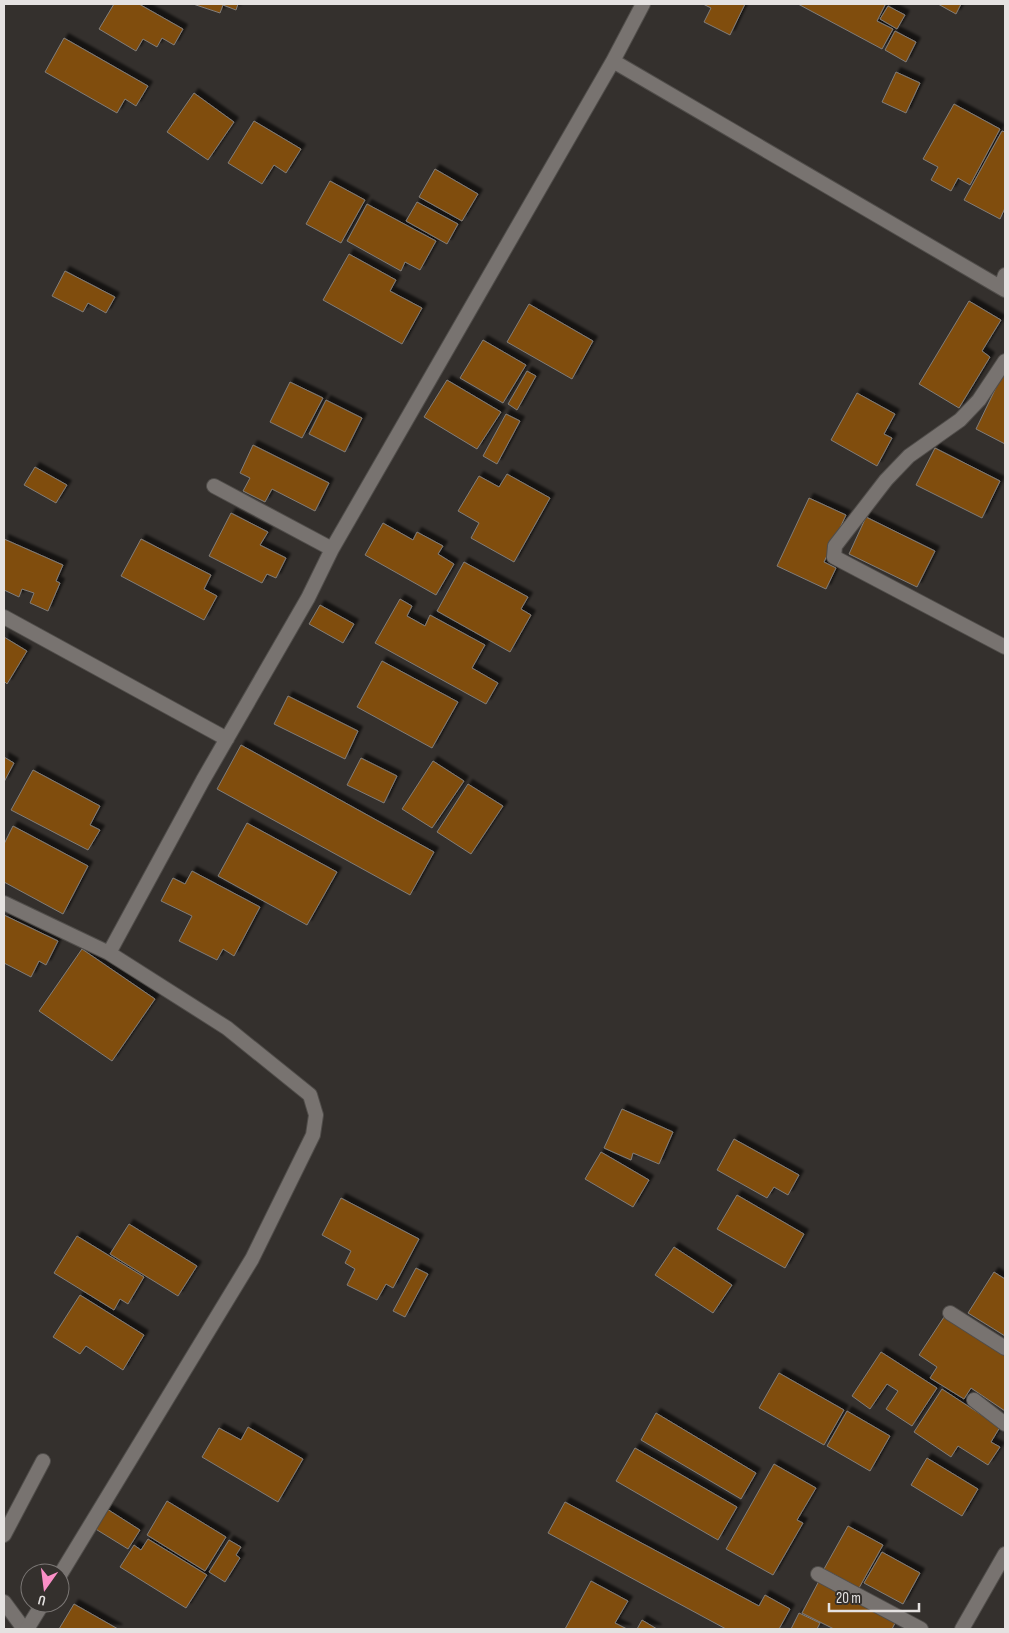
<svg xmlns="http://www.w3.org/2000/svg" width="1009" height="1633" viewBox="0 0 1009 1633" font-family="'Sofia Sans Condensed',sans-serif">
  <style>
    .building { fill: #804d0e; stroke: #817d79; filter: url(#shadow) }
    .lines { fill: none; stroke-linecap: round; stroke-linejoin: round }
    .service-casing { stroke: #504d4a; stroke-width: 16 }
    .minor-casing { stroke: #504d4a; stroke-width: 16 }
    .service { stroke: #787370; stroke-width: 14 }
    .minor { stroke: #787370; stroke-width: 14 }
  </style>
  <defs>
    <filter id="shadow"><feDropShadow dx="4.5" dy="-4.5" stdDeviation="1" flood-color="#0009"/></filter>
  </defs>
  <rect width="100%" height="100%" fill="#34302d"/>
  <path class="building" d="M114 4H139L183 29 174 45 162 38 157 47 143 39 136 51 99 29Z
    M193 4H238L236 10 223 5 220 13Z
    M703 4H745L730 35 704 22 711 8Z
    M798 4H883L885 5 877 21 893 29 882 49Z
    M938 4H961L956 14Z
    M888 6 905 15 897 29 880 19Z
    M895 31 916 42 906 62 885 50Z
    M64 38 148 86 136 106 125 99 117 113 45 72Z
    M896 72 920 83 906 113 882 102Z
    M194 93 234 122 208 160 167 132Z
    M954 104 1000 129 970 185 958 178 951 191 931 180 938 167 923 159Z
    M254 121 301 149 286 173 274 165 262 184 228 163Z
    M1002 131 1005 132V208L1000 219 964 200Z
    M435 169 478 194 462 221 419 197Z
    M330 181 365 200 341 243 306 224Z
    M417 202 458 224 447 244 406 221Z
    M367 204 436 241 420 270 405 262 401 271 347 241Z
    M349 254 396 280 390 291 422 308 402 344 323 300Z
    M65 271 115 297 106 313 88 303 83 312 52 296Z
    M969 301 1001 320 982 351 990 357 959 408 919 384Z
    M529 304 593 341 572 379 507 342Z
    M483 340 526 365 503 403 460 378Z
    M1005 369V444L976 429Z
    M527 371 536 376 517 410 508 404Z
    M447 380 501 412 477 449 424 417Z
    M290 382 323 398 302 438 270 422Z
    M857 393 895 414 884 434 892 438 877 466 831 440Z
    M326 400 362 418 345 452 309 434Z
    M506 414 520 421 497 464 483 456Z
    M253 445 329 483 315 511 272 489 265 502 243 491 250 478 240 473Z
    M935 448 1000 481 982 518 916 485Z
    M35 467 67 485 56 503 24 485Z
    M507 474 550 498 514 562 471 538 479 523 458 511 479 476 499 487Z
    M809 498 846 515 824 562 836 568 826 589 777 566Z
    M231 513 268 532 260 545 286 558 276 578 267 574 262 583 209 556Z
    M866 517 935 551 917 587 849 554Z
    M383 523 413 540 417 532 443 546 438 554 454 564 436 595 365 555Z
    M4 539 63 565 56 581 60 583 48 611 30 603 34 593 22 589 19 597 4 590Z
    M141 539 211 575 204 589 217 596 204 620 121 576Z
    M464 562 528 597 521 609 531 615 510 652 437 611Z
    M400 599 412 606 407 616 425 626 430 615 485 645 472 668 498 683 486 704 375 643Z
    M320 605 354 624 343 643 309 624Z
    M4 637 27 651 7 684 4 681Z
    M382 661 458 702 432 748 357 707Z
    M288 696 358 731 345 759 274 724Z
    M241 745 434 852 410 895 217 789Z
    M4 757 14 763 4 782Z
    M361 758 397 776 384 803 347 785Z
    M433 761 464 781 432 828 402 809Z
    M33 770 100 806 90 825 100 830 88 850 11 810Z
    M468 784 503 806 471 854 437 832Z
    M247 823 337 872 307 925 218 876Z
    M13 826 88 866 63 914 4 882V844Z
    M192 871 260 907 234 956 223 949 217 960 179 941 192 916 161 901 173 878 185 884Z
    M4 915 58 941 46 965 39 961 31 977 4 963Z
    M82 949 155 999 112 1061 39 1011Z
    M622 1109 673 1132 659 1164 633 1153 631 1160 604 1148Z
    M734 1139 799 1175 788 1195 774 1187 767 1198 717 1170Z
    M601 1152 649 1180 633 1207 585 1179Z
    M737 1195 804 1234 785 1268 717 1229Z
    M341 1198 419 1239 393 1288 386 1284 377 1300 347 1285 355 1269 345 1263 351 1251 322 1235Z
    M129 1224 197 1266 178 1296 110 1254Z
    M77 1236 144 1277 128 1304 120 1299 114 1310 54 1273Z
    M674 1247 732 1285 713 1313 655 1275Z
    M416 1268 428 1274 405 1317 393 1311Z
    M994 1272 1005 1279V1336L968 1313Z
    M80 1295 144 1335 123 1370 86 1346 80 1354 53 1337Z
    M946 1314 1005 1351V1411L971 1388 964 1399 930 1378 937 1367 919 1355Z
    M881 1352 937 1388 912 1426 886 1409 898 1391 887 1384 870 1409 852 1396Z
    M779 1373 844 1410 824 1445 759 1408Z
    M942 1389 1000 1427 991 1442 1000 1447 988 1465 958 1446 951 1457 914 1432Z
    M847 1411 890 1436 870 1471 827 1446Z
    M656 1413 756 1473 741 1499 641 1440Z
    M248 1427 303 1459 278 1502 202 1457 219 1428 241 1440Z
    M635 1448 737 1507 718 1540 616 1481Z
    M927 1458 978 1489 962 1516 911 1485Z
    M774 1464 816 1488 797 1520 803 1523 773 1575 726 1549Z
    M167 1501 226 1537 205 1571 147 1535Z
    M565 1502 759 1606 765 1595 790 1609 779 1629H726L548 1533Z
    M107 1509 140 1530 128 1549 94 1528Z
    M848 1526 883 1545 859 1588 824 1569Z
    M148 1539 207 1575 186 1608 120 1567 134 1545 141 1550Z
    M229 1540 241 1547 236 1555 240 1558 225 1582 209 1572Z
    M882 1552 920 1573 903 1604 864 1583Z
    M820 1579 897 1619 892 1629H834L802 1613Z
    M591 1581 628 1601 615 1623 627 1629H565Z
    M74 1604 118 1629H59Z
    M799 1613 820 1623 817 1629H791Z
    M642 1620 657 1629H637Z"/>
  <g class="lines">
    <defs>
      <path id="service" d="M4 1535 43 1461
        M4 1602 24 1629"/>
      <path id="minor" d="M613 61 1005 290
        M1001 287 1005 275
        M1005 361 979 400 960 420 909 456 886 480 835 546 834 557 1005 647
        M214 486 332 549
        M4 617 227 739
        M4 903 109 953
        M950 1313 1005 1348
        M974 1400 1005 1424
        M818 1574 921 1629
        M60 1575 252 1259 313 1135 316 1115 310 1095 227 1028 109 953 203 780 308 598 332 549 613 61 643 4
        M27 1629 43 1603
        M962 1629 1005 1554"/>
    </defs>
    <use href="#service" class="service-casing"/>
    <use href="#minor" class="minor-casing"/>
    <use href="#service" class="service"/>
    <use href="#minor" class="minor"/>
  </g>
  <rect width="1009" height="1633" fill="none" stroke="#e5e2e1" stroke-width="10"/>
  <g transform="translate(45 1588) rotate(194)"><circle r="24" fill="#34302d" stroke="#7b7775"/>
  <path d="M0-4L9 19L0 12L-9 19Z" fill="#fa8fc7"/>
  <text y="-8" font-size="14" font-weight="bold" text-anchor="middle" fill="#e5e2e1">U</text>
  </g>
  <path d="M829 1603v8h90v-8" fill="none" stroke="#e5e2e1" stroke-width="2.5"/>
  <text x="836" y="1603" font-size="15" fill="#e5e2e1" stroke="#34302d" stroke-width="4" paint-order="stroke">20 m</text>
</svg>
